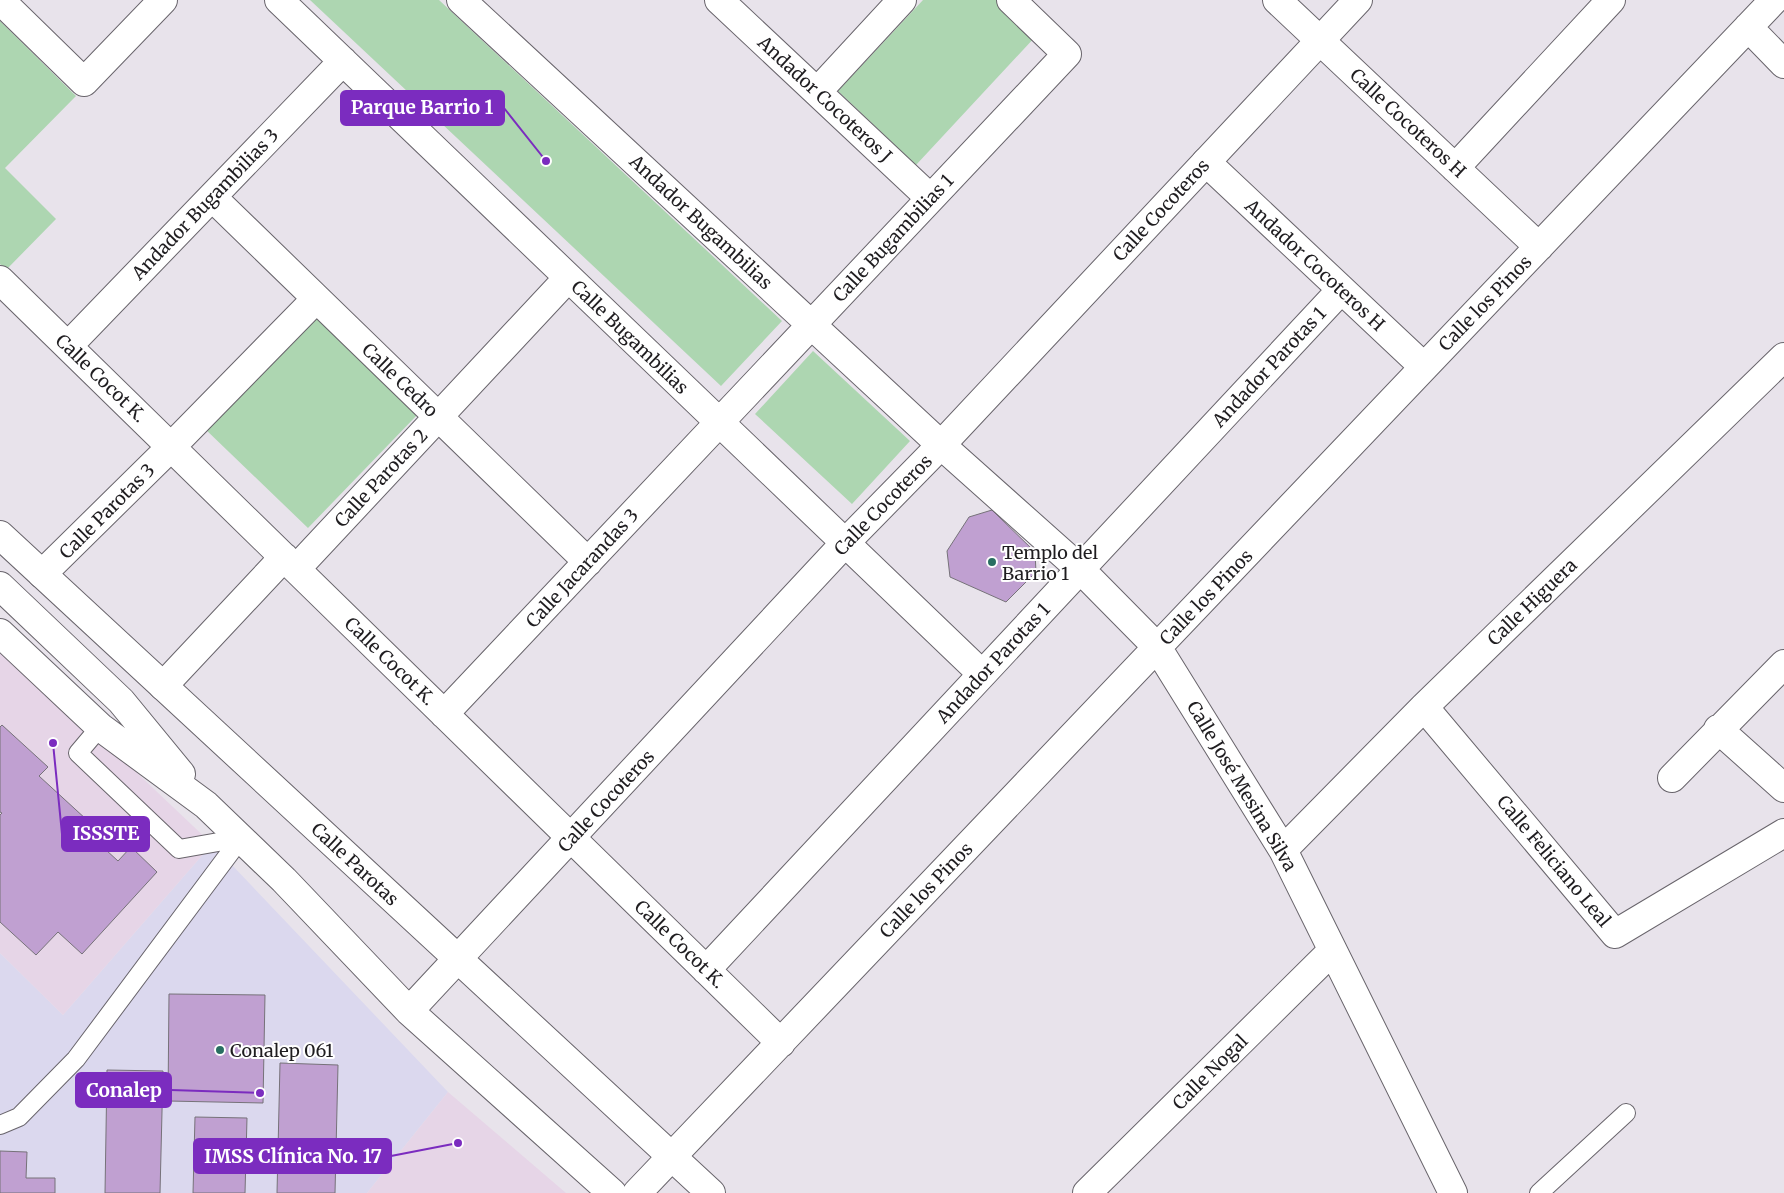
<svg xmlns="http://www.w3.org/2000/svg" width="1784" height="1193" viewBox="0 0 1784 1193" font-family="Merriweather,serif">
  <style>
    .education { fill: #dbd8ee }
    .medical { fill: #e6d5e7 }
    .green { fill: #add6b1 }
    .building { fill: #c0a0d1; stroke: #767279 }
    .lines { fill: none; stroke-linecap: round; stroke-linejoin: round }
    .lane-casing { stroke: #68646b; stroke-width: 20 }
    .street-casing { stroke: #68646b; stroke-width: 30 }
    .secondary-casing { stroke: #68646b; stroke-width: 30 }
    .lane { stroke: #fff; stroke-width: 18 }
    .street { stroke: #fff; stroke-width: 28 }
    .secondary { stroke: #fff; stroke-width: 28 }
    .poi-dot { fill: #296e62; stroke: #fff; stroke-width: 2 }
    .labels { text-anchor: middle; dominant-baseline: central; stroke-width: 4; stroke-linejoin: round; paint-order: stroke }
    .street-label { font-size: 18px; fill: #1f1d20; stroke: #fff }
    .poi-label { font-size: 18px; fill: #1f1d20; stroke: #fff; text-anchor: start }
    .leader { fill: none; stroke: #7b2cbf; stroke-width: 2 }
    .callout-dot { fill: #7b2cbf; stroke: #fff; stroke-width: 2 }
    .callout { fill: #7b2cbf; stroke: #7b2cbf; stroke-width: 2 }
    .callout-label { font-size: 19px; text-anchor: middle; font-weight: bold; fill: #fff }
  </style>
  <rect width="100%" height="100%" fill="#e8e3eb"/>
  <path class="education" d="M212 844 448 1092 367 1193H0V953L63 1015Z"/>
  <path class="medical" d="M0 643 212 844 63 1015 0 953Z
    M448 1092 566 1193H367Z"/>
  <path class="green" d="M310 0H439L782 321 721 386Z
    M923 0H999L1036 36 916 165 838 91Z
    M0 21 76 96 5 168 56 219 6 270 0 264Z
    M314 311 419 413 308 528 203 427Z
    M813 351 910 441 852 504 755 414Z"/>
  <path class="building" d="M992 510 1035 552 1036 572 1006 602 950 577 947 551 969 517Z
    M2 725 48 767 39 776 99 831 93 838 118 861 131 847 157 872 82 954 58 932 36 955 0 922V815L2 813 0 812V727Z
    M169 994 265 995 263 1103 168 1101Z
    M280 1063 338 1065 335 1193H277Z
    M107 1070 163 1071 160 1193H105Z
    M195 1117 247 1118 245 1193H193Z
    M0 1151 27 1152 26 1178H55V1193H0Z"/>
  <g class="lines">
    <defs>
      <path id="lane" d="M100 727 78 753 179 849 241 838
        M0 1125 19 1117 76 1059 241 838
        M1539 1193 1626 1113"/>
      <path id="street" d="M0 0 84 82 163 0
        M279 0 982 674
        M461 0 941 445 1080 569 1157 647 1283 850 1453 1193
        M719 0 930 198
        M1277 0 1539 247
        M1748 27 1784 64
        M817 92 902 0
        M1206 162 1424 367
        M1455 168 1611 0
        M212 197 588 562
        M0 280 781 1043
        M68 346 343 61
        M296 569 568 278
        M42 574 171 447 316 299
        M163 686 284 557
        M1424 707 1615 934 1784 833
        M444 714 1067 54 1011 0
        M1718 729 1784 788
        M1672 778 1784 664
        M1283 850 1424 707 1784 357
        M706 970 1341 290
        M637 1193 1774 0
        M1087 1193 1332 951"/>
      <path id="secondary" d="M0 535 711 1193
        M0 586 121 701 181 774
        M0 633 100 727 206 805 284 880 409 1011 612 1193
        M409 1011 845 543 941 445 1358 0"/>
    </defs>
    <use href="#lane" class="lane-casing"/>
    <use href="#street" class="street-casing"/>
    <use href="#secondary" class="secondary-casing"/>
    <use href="#lane" class="lane"/>
    <use href="#street" class="street"/>
    <use href="#secondary" class="secondary"/>
  </g>
  <g class="poi-dot">
    <circle cx="992" cy="562" r="5"/>
    <circle cx="220" cy="1050" r="5"/>
  </g>
  <g class="labels">
    <g class="street-label">
      <text transform="translate(825 99) rotate(43)">Andador Cocoteros J</text>
      <text transform="translate(1408 123) rotate(43)">Calle Cocoteros H</text>
      <text transform="translate(205 204) rotate(-46)">Andador Bugambilias 3</text>
      <text transform="translate(1161 210) rotate(-47)">Calle Cocoteros</text>
      <text transform="translate(701 222) rotate(43)">Andador Bugambilias</text>
      <text transform="translate(893 238) rotate(-47)">Calle Bugambilias 1</text>
      <text transform="translate(1315 265) rotate(43)">Andador Cocoteros H</text>
      <text transform="translate(1485 303) rotate(-46)">Calle los Pinos</text>
      <text transform="translate(630 337) rotate(44)">Calle Bugambilias</text>
      <text transform="translate(1269 367) rotate(-47)">Andador Parotas 1</text>
      <text transform="translate(101 378) rotate(44)">Calle Cocot K.</text>
      <text transform="translate(400 380) rotate(44)">Calle Cedro</text>
      <text transform="translate(381 478) rotate(-47)">Calle Parotas 2</text>
      <text transform="translate(883 505) rotate(-46)">Calle Cocoteros</text>
      <text transform="translate(107 511) rotate(-45)">Calle Parotas 3</text>
      <text transform="translate(582 568) rotate(-47)">Calle Jacarandas 3</text>
      <text transform="translate(1206 597) rotate(-46)">Calle los Pinos</text>
      <text transform="translate(1532 602) rotate(-44)">Calle Higuera</text>
      <text transform="translate(390 661) rotate(44)">Calle Cocot K.</text>
      <text transform="translate(993 663) rotate(-47)">Andador Parotas 1</text>
      <text transform="translate(1242 786) rotate(59)">Calle José Mesina Silva</text>
      <text transform="translate(606 801) rotate(-47)">Calle Cocoteros</text>
      <text transform="translate(1554 861) rotate(50)">Calle Feliciano Leal</text>
      <text transform="translate(355 864) rotate(43)">Calle Parotas</text>
      <text transform="translate(926 890) rotate(-46)">Calle los Pinos</text>
      <text transform="translate(680 944) rotate(44)">Calle Cocot K.</text>
      <text transform="translate(1210 1072) rotate(-45)">Calle Nogal</text>
    </g>
    <g class="poi-label">
      <text x="1002" y="552">Templo del<tspan x="1002" dy="21">Barrio 1</tspan></text>
      <text x="230" y="1050">Conalep 061</text>
    </g>
  </g>
  <path class="leader" d="M546 161L504 108M53 743L62 834M260 1093L171 1090M458 1143L391 1156"/>
  <g class="callout-dot">
    <circle cx="546" cy="161" r="5"/>
    <circle cx="53" cy="743" r="5"/>
    <circle cx="260" cy="1093" r="5"/>
    <circle cx="458" cy="1143" r="5"/>
  </g>
  <g class="callout">
    <rect x="341" y="91" width="163" height="34" rx="5"/>
    <rect x="62" y="817" width="87" height="34" rx="5"/>
    <rect x="76" y="1073" width="95" height="34" rx="5"/>
    <rect x="194" y="1139" width="197" height="34" rx="5"/>
  </g>
  <g class="callout-label">
    <text x="422" y="114">Parque Barrio 1</text>
    <text x="106" y="840">ISSSTE</text>
    <text x="124" y="1097">Conalep</text>
    <text x="293" y="1163">IMSS Clínica No. 17</text>
  </g>
</svg>
